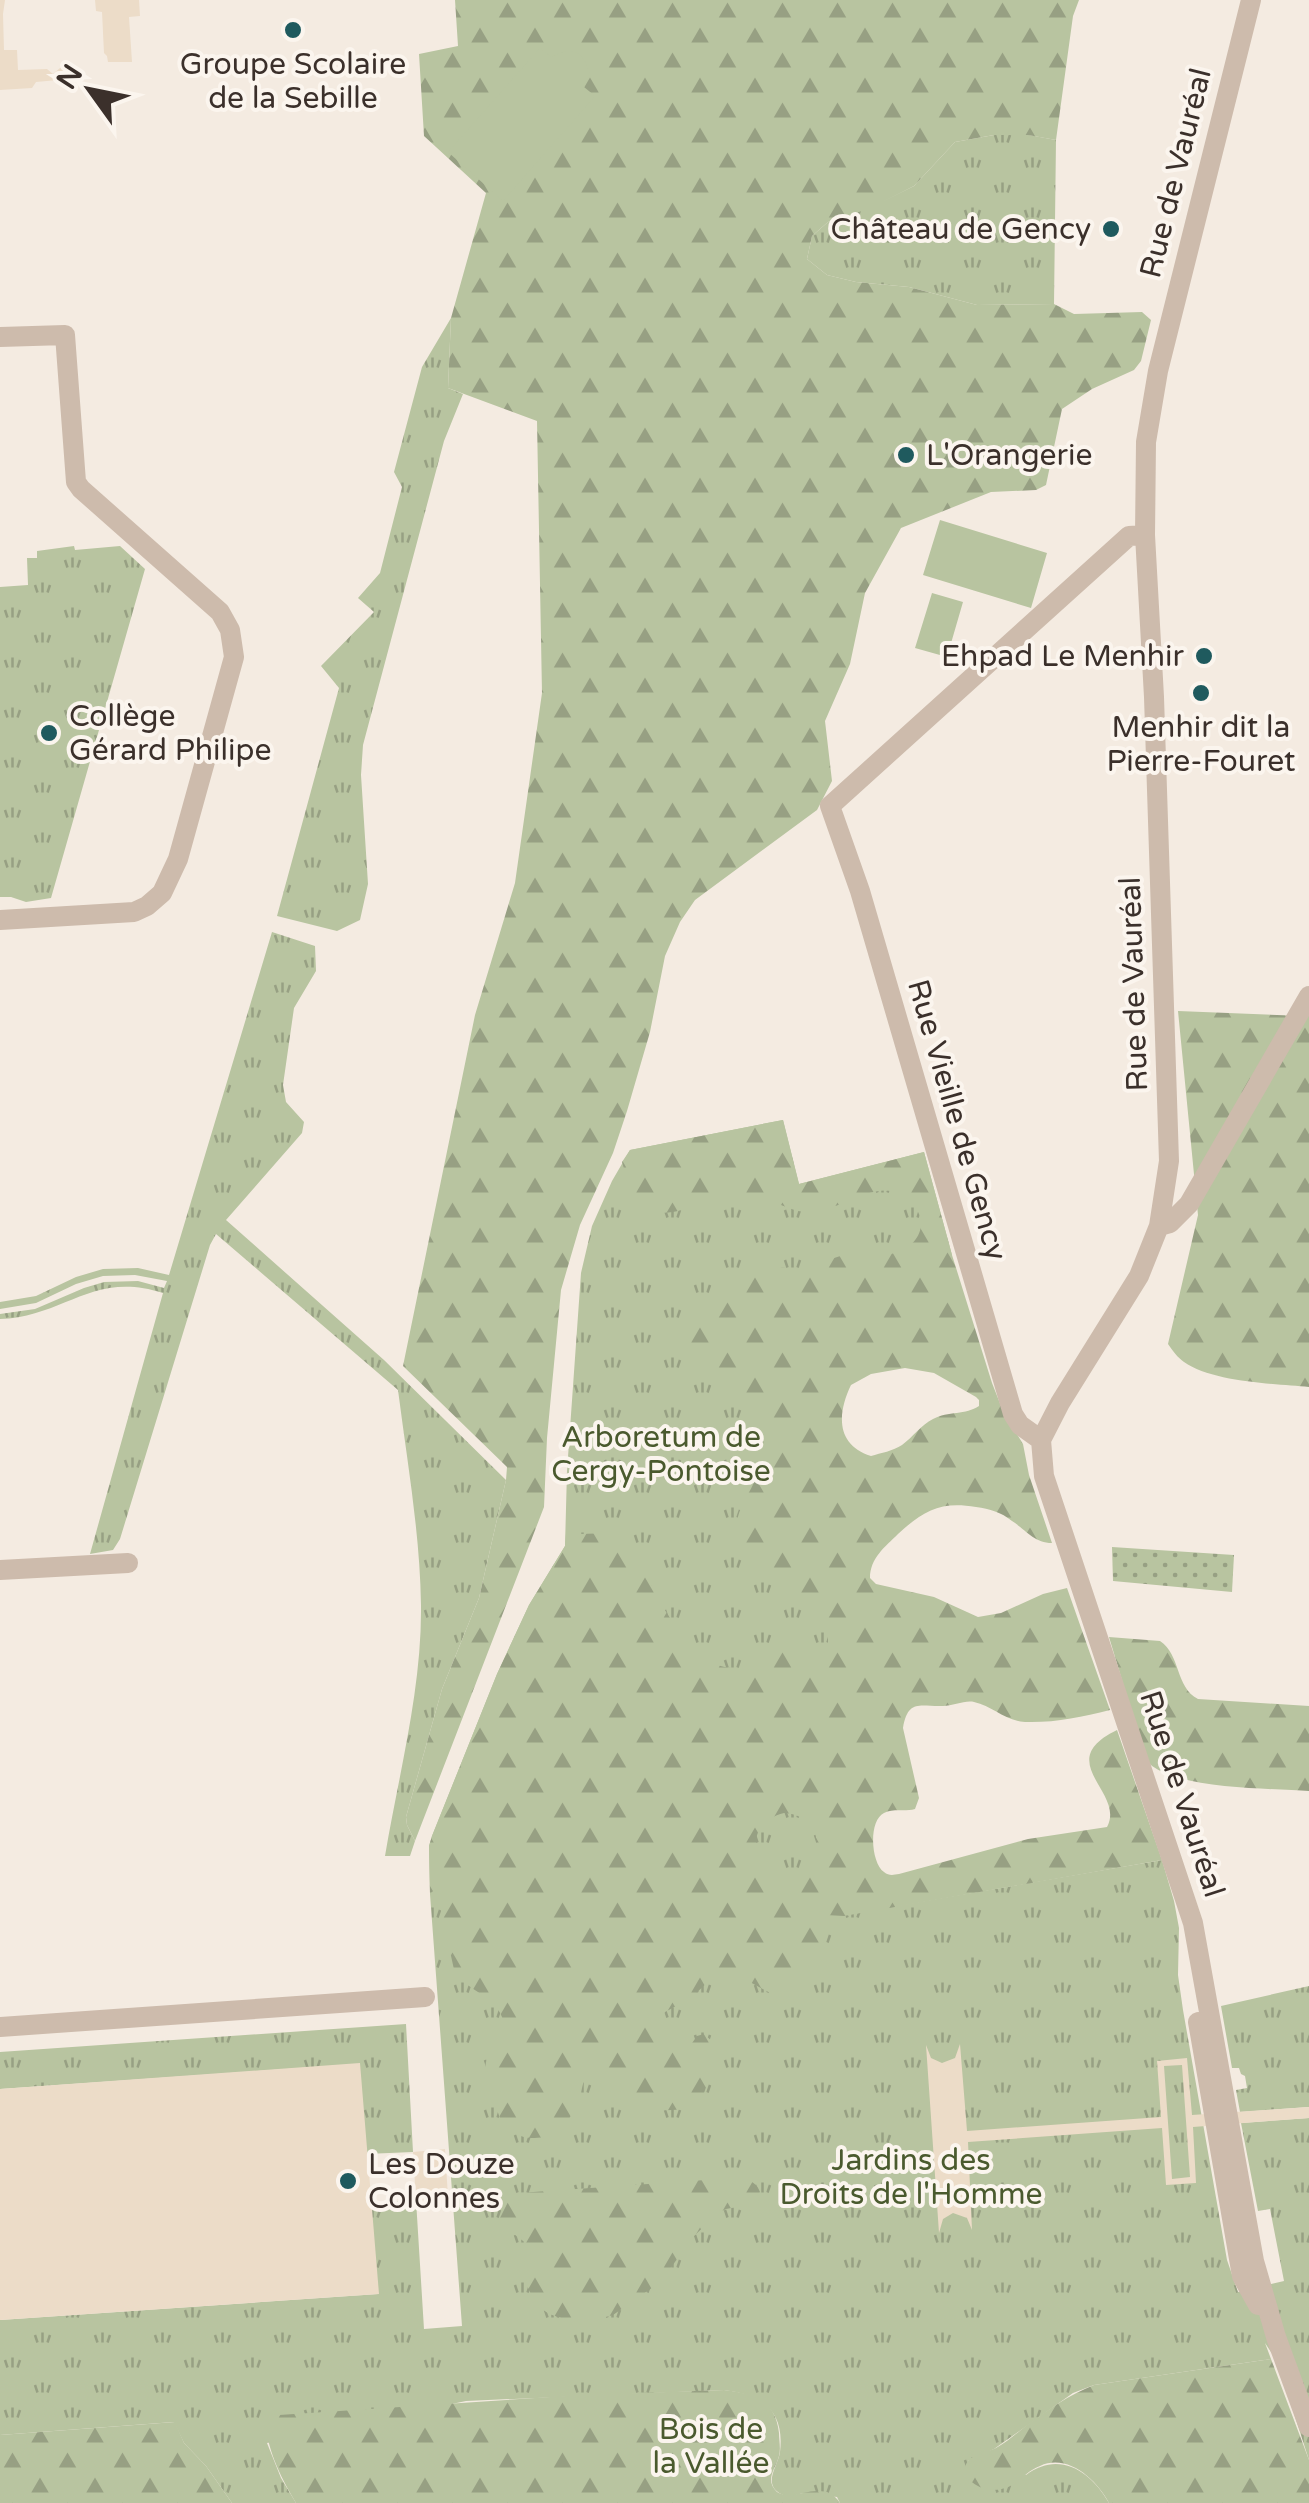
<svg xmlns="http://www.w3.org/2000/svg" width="1309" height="2503" viewBox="0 0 1309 2503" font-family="'Varela Round',sans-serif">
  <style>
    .grass { fill: url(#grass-tufts) }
    .forest { fill: url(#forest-firs); fill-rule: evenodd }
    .garden { fill: url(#garden-dots) }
    .pitch { fill: #b8c4a0 }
    .plaza { fill: #ecdcc8; fill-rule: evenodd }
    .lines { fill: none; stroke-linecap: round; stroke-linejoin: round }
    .minor { stroke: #cdbbac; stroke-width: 20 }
    .poi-dot { fill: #1f5a5e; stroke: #fbf5ee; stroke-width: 4 }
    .labels { text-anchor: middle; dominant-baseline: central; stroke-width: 8; stroke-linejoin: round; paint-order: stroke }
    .poi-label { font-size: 30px; fill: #3b302b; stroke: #fbf5ee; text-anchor: start }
    .street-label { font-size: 30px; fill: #3b302b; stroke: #fbf5ee }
    .park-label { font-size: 30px; fill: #4a5a2e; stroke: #fbf5ee }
  </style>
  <defs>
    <pattern id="grass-tufts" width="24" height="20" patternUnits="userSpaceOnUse" patternTransform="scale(2.5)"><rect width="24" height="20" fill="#b8c4a0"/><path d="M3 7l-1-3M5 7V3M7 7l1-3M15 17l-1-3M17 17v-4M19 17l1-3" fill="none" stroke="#97a083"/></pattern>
    <pattern id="forest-firs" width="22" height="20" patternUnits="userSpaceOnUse" patternTransform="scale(2.5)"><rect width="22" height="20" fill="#b8c4a0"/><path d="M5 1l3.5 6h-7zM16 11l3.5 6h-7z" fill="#97a083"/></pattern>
    <pattern id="garden-dots" width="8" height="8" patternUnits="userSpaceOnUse" patternTransform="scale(2.5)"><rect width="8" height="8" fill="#b8c4a0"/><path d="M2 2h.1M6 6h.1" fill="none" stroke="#97a083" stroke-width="1.8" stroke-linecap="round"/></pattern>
  </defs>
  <rect width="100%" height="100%" fill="#f4ebe1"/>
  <path class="grass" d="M994 135H1029L1056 140 1054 304 977 305 909 287 856 282 827 275 807 259 812 236 828 222 871 207 914 186 955 142Z
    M451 318 448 388 463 394 444 441 363 745 361 775 368 884 360 920 337 931 277 916 339 688 321 666 374 612 358 598 380 573 402 487 394 472 422 367Z
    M74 546 75 550 120 546 145 569 51 898 26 902 11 897H0V587L28 585 27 558H37V551Z
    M272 932 315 946 316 971 294 1008 283 1085 286 1102 304 1122 302 1133 226 1220 384 1360 506 1480 479 1598 442 1689 406 1817 407 1825 415 1841 410 1856H385C399 1773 422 1689 421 1605 420 1533 407 1461 398 1390L216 1234 210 1245 120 1539 113 1550 90 1554 163 1293C93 1270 64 1317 0 1319V1314L35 1309 84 1288 104 1282 138 1281 164 1288 167 1281 135 1275 103 1276 76 1284 36 1303 0 1309V1302L36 1296 76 1277 103 1269 138 1268 169 1275Z
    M783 1120 799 1184 924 1152 952 1255 804 1304 828 1596V1676L844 1915 1162 1860 1174 1901 1179 1928 1178 1975 1183 2010 1227 2260 1238 2292 1284 2281 1270 2209 1258 2211 1241 2123 1309 2118V2460L1277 2361 1265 2343 1271 2359 1094 2385 1073 2393 994 2449 968 2461 1026 2475C1059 2450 1091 2471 1109 2503H840L837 2497C826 2496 815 2493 805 2493 796 2494 790 2499 781 2494 762 2484 778 2466 780 2452 785 2410 762 2395 724 2390L466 2401 267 2443 281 2478 296 2503H232L206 2466 184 2443 174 2422 0 2435V2320L378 2294 370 2203 416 2200 424 2329 462 2326 430 1894 429 1846 432 1836 497 1674 529 1605 565 1546 567 1471 581 1273 592 1226 612 1181 630 1150Z
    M1309 1986V2107L1240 2112 1236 2090 1247 2088 1245 2076 1241 2074 1239 2068H1232L1221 2006Z
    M406 2024 413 2152 366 2154 359 2064 0 2089V2052Z"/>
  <path class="forest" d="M455 0H1079L1073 16 1056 140 1028 135H994L955 142 914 186 871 208 828 222 812 236 807 259 827 275 856 282 909 287 977 305 1054 304 1074 314 1142 312 1151 320 1141 361 1134 370 1092 389 1062 409 1046 485 1036 490 991 492 901 528 865 593 850 664 825 721 832 781 817 810 695 900 680 922 665 956 650 1032 627 1111 613 1153 580 1225 561 1290 547 1438 544 1507 415 1841 407 1825 406 1817 442 1689 479 1598 506 1480 507 1467 403 1366 475 1015 515 883 542 693 537 421 448 388 451 318 486 193 424 136 419 54 458 46Z
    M1178 1011 1304 1016 1309 1011V1387C1275 1384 1212 1382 1184 1362 1178 1358 1172 1350 1168 1344L1198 1215Z
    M783 1120 799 1184 924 1152 952 1255 992 1383 1003 1411 1023 1444 1029 1475 1052 1543C1034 1543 1026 1530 1012 1521 1001 1512 990 1509 976 1507 941 1501 924 1510 898 1534 885 1547 870 1558 870 1578L876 1584 934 1597 978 1617 1001 1613 1043 1594 1067 1588 1110 1710C1081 1717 1054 1723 1025 1722 1005 1721 993 1706 974 1702 965 1700 953 1706 943 1706 921 1707 908 1698 903 1728L919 1798 915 1809C905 1812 893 1808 884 1813 868 1821 871 1863 884 1872 889 1876 893 1875 899 1874L1028 1839 1107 1827C1126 1792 1051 1762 1117 1730L1162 1860 844 1916 826 1915 825 1939 820 1956 799 1986 787 1994H772L739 1976 721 1974 712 1978 691 1998 665 2012 658 2024 659 2034 670 2046 683 2052 690 2046 697 2036 704 2034 716 2045 718 2052 703 2096 695 2107C669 2112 639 2114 618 2094 608 2084 603 2071 589 2069L586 2072 578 2104 561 2132C540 2141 518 2141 502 2124 497 2107 483 2077 486 2062 490 2047 508 2033 502 2017 495 1998 468 1989 455 1974L436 1888 430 1894 429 1846 432 1836 497 1674 529 1605 565 1546 566 1533C583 1536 605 1530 620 1538 641 1548 643 1569 653 1589 666 1614 690 1653 718 1665 725 1668 733 1668 741 1669 760 1656 762 1643 784 1635L794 1642 828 1674V1627C818 1619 807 1612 799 1603 786 1590 776 1576 763 1563 757 1557 745 1550 741 1543 738 1539 737 1534 737 1529 735 1509 753 1491 758 1472 764 1449 757 1419 741 1400 722 1378 681 1358 691 1321 697 1299 758 1271 780 1268 787 1267 795 1270 802 1268 820 1266 836 1255 853 1253 868 1252 883 1258 898 1252 910 1248 921 1237 921 1224 922 1218 917 1209 913 1204 882 1169 844 1213 807 1212 794 1212 783 1205 771 1201 759 1196 747 1195 734 1195 699 1196 657 1237 632 1191 627 1183 625 1171 622 1162L630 1150ZM905 1368 934 1373 976 1397 979 1400V1406C966 1415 948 1411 933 1419 921 1425 913 1437 902 1445 893 1451 881 1453 871 1456 836 1445 837 1414 851 1385L871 1374ZM784 1813C804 1814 820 1828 816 1849 815 1858 810 1864 803 1869 764 1895 730 1826 784 1813Z
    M1109 1637 1160 1641C1181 1655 1175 1687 1198 1699L1309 1706V1791C1271 1788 1169 1790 1146 1760Z
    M734 2178C745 2179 756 2180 760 2192L752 2204 726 2209 718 2213 694 2236 664 2277 656 2285 613 2315 580 2324 549 2314 535 2304 527 2285 530 2256 527 2244 501 2224 499 2220 509 2200 519 2193Z
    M1271 2359 1309 2460V2503H1109C1097 2480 1068 2453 1040 2466 1020 2474 1018 2489 993 2490 980 2490 956 2477 968 2461 974 2454 987 2452 996 2448 1007 2442 1017 2433 1027 2425 1049 2409 1069 2395 1094 2385Z
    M724 2390C754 2394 775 2399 779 2433 779 2440 781 2449 779 2456 776 2468 764 2480 777 2492 794 2503 824 2477 840 2503H296C278 2472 268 2451 264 2416L581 2395Z
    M175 2422 184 2443 206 2466 232 2503H0V2435Z"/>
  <path class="garden" d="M1112 1547 1234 1555 1232 1592 1113 1581Z"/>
  <path class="pitch" d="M540 48 551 57C573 45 584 51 590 75L584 87 595 96 503 201 448 152Z
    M940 520 1047 553 1031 608 923 575Z
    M932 593 963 602 947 657 915 648Z"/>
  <path class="plaza" d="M0 0H5L3 14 4 50H17L18 70 47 69 53 74 60 68 69 67V79L36 82 32 88 0 90Z
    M95 0H139L140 16 129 17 132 62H108L107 56 104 53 102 12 96 11Z
    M960 2044 967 2131 1161 2117 1157 2061 1187 2058 1192 2115 1309 2107V2118L1193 2127 1196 2183 1166 2185 1162 2128 968 2142 972 2230 967 2218 953 2213 943 2219 939 2233 926 2045 931 2058 942 2063 955 2058ZM1182 2065 1190 2177 1172 2179 1164 2066Z
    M360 2063 379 2294 0 2320V2089Z
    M445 2149 448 2197 416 2200 413 2152Z"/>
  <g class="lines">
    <path class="minor" d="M1251 0 1158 371 1146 442 1145 535 1154 697 1169 1161 1159 1226 1139 1276 1060 1403 1041 1440 1044 1476 1193 1923 1254 2261 1276 2337 1309 2427
      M0 337 65 335 76 482 81 489 220 612 230 630 234 657 178 859 162 893 147 906 134 912 0 920
      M1159 1226 1170 1223 1189 1204 1309 996
      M1041 1440 1020 1425 1013 1414 860 891 830 806 1129 536 1145 535
      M0 1570 128 1563
      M1198 2022 1242 2276 1258 2305
      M0 2027 425 1997"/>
  </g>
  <g class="poi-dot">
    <circle cx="293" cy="30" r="10"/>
    <circle cx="1111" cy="229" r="10"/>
    <circle cx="906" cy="455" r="10"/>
    <circle cx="1204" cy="656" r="10"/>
    <circle cx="1201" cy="693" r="10"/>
    <circle cx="49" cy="733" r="10"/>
    <circle cx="348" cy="2181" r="10"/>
  </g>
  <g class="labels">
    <g class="poi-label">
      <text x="293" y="64" text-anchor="middle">Groupe Scolaire<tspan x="293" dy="34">de la Sebille</tspan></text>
      <text x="1091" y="229" text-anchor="end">Château de Gency</text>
      <text x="926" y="455">L'Orangerie</text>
      <text x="1184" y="656" text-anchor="end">Ehpad Le Menhir</text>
      <text x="69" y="716">Collège<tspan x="69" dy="34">Gérard Philipe</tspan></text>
      <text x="1201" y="727" text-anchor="middle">Menhir dit la<tspan x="1201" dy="34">Pierre-Fouret</tspan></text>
      <text x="368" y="2164">Les Douze<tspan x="368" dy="34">Colonnes</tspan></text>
    </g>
    <g class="street-label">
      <text transform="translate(1176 173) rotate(-76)">Rue de Vauréal</text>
      <text transform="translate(1134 984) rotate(-92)">Rue de Vauréal</text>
      <text transform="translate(957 1120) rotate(74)">Rue Vieille de Gency</text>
      <text transform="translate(1182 1794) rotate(72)">Rue de Vauréal</text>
    </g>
    <g class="park-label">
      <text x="661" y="1437">Arboretum de<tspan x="661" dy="34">Cergy‐Pontoise</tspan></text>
      <text x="911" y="2160">Jardins des<tspan x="911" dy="34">Droits de l'Homme</tspan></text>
      <text x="711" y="2429">Bois de<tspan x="711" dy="34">la Vallée</tspan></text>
    </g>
  </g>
  <g transform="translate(90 90) rotate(303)" stroke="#fbf5ee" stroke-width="8" paint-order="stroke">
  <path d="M0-8L18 38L0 25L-18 38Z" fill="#3b302b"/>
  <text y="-15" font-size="28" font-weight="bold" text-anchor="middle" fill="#3b302b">N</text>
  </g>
</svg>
